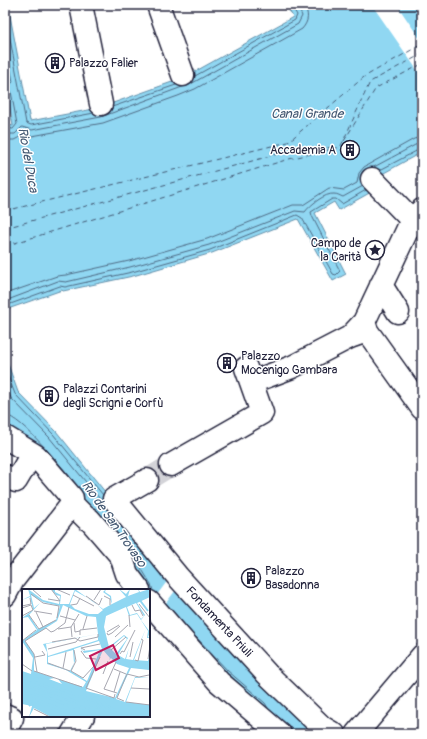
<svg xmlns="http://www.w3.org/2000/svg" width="427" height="739" viewBox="0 0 427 739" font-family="Pangolin,sans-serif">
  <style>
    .water { fill: #90d7f2; stroke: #648fa9 }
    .pier { fill: #fff }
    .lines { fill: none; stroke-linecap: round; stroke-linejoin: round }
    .shore { stroke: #4e6a84; stroke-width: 1 }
    .ferry { stroke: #435872; stroke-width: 1; stroke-dasharray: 5 4; stroke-linecap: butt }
    .minor-tunnel { stroke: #d3d3d8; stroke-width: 22; stroke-dasharray: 22 11; stroke-linecap: butt }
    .minor-casing { stroke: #22223b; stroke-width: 25 }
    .minor { stroke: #fff; stroke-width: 22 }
    .labels { text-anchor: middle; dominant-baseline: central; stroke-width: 3; stroke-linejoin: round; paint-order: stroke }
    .poi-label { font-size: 12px; fill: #22223b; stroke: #fff; text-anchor: start }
    .street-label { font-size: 12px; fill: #22223b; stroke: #fff }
    .water-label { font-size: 13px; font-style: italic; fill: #435872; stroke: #fff }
    .inset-river { fill: none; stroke: #90d7f2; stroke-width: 2 }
    .inset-road { fill: none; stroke: #a7a7b1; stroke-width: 1 }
    .view { fill: #c2185b; fill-opacity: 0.15; stroke: #c2185b; stroke-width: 2 }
    .inset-edge { fill: none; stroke: #22223b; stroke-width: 2 }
  </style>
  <rect width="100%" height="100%" fill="#fff"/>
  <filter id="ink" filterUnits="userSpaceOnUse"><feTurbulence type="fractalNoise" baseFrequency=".025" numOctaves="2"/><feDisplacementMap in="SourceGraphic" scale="8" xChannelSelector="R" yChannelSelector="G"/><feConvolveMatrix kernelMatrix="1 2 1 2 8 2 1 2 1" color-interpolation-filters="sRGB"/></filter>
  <g filter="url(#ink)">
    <path class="water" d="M5 5H8L30 121 99 108 172 82 187 76 293 17 286 5H422V152L373 179V191L339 210 334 202 315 213 346 274 333 281 298 219 212 253 133 276 63 291 62 290 5 310V124L13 126 5 81Z
      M5 356 18 392 56 431 110 498 329 734H286L193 646 37 451 5 422Z"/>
    <path class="pier" d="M372 5H397L422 42V77Z
      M174 572 182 582 159 612 151 603Z"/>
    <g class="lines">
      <path class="shore" d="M5 13 26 123 31 125 94 113
        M5 40 13 82 11 84 5 83
        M195 76 295 20 297 15 291 5
        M189 85 298 24 302 16 297 5
        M5 88 11 91 17 124 13 129 5 128
        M112 107 176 85
        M5 134H15L22 127 32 130 101 117 185 86
        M5 140H14L24 135 32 136 103 123 178 96 195 89 302 29C309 21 309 14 304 5
        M374 167 417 144 422 143
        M380 170 422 148
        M5 294 57 276 66 275 129 261 207 239 293 205H303L329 188 344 190 357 183 359 173 364 167 414 139 422 137
        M5 301 58 281 66 282 130 267 209 245 295 211 305 212C310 205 325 193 334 194 338 194 340 196 343 197L363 186
        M5 306 60 286 65 287 132 272 210 250 297 215 302 218 333 274 336 275 340 271 312 216 311 212 332 199H336L342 204 366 190
        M5 368 15 394 53 434 103 495
        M5 383 11 398 49 437 104 504
        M5 415C21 416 64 470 76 484
        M133 555 151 584 153 591
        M163 600 192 633
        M196 637 228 671 265 703 268 708"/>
      <path class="ferry" d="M344 141 376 88 422 64
        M341 146 370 82 422 54
        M5 211 288 142 364 77 422 44
        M5 228 289 151 336 147
        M5 246 289 159 341 147"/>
      <path class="minor-tunnel" d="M147 480 171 465"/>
      <defs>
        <path id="minor" d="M81 5 101 104
          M158 5 183 75
          M372 179 412 220
          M381 285 398 312
          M364 322 367 331 422 408
          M350 337 364 322 412 220 422 210
          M252 382 292 367 350 337 364 332
          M5 437 36 456 72 498V504L87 519H89L121 556 127 574 139 590
          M171 465 262 413 246 368
          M5 476 16 481 32 454
          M147 480 114 499 178 577 267 674 322 727 334 734
          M5 595 13 580 72 504
          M149 602 219 682 280 734
          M5 715 12 718 5 731
          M72 734 83 716
          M356 734 422 656"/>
      </defs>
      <use href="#minor" class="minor-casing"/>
      <use href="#minor" class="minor"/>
    </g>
  </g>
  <defs>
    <symbol id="building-ring" viewBox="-11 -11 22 22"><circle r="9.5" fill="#fff" stroke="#22223b" stroke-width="1.5"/><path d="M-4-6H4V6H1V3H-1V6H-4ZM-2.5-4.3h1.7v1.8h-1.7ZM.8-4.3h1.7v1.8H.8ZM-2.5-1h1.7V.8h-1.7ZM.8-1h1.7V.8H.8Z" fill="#22223b"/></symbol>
    <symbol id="sight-ring" viewBox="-11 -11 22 22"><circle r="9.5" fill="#fff" stroke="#22223b" stroke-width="1.5"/><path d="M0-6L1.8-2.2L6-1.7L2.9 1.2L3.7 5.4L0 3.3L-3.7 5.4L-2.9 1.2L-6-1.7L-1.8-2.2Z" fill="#22223b"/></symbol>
  </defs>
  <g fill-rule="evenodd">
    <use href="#building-ring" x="44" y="52" width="22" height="22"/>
    <use href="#building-ring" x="339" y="139" width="22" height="22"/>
    <use href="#sight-ring" x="364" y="239" width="22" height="22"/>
    <use href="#building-ring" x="216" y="352" width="22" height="22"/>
    <use href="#building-ring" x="38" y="385" width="22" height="22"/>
    <use href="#building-ring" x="240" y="567" width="22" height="22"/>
  </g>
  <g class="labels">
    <g class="poi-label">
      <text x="69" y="63">Palazzo Falier</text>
      <text x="336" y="150" text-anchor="end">Accademia A</text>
      <text x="361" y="243" text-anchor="end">Campo de<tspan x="361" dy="14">la Carità</tspan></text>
      <text x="241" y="356">Palazzo<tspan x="241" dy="14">Mocenigo Gambara</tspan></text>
      <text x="63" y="389">Palazzi Contarini<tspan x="63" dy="14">degli Scrigni e Corfù</tspan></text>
      <text x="265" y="571">Palazzo<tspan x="265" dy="14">Basadonna</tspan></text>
    </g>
    <g class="street-label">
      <text transform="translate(219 622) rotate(47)">Fondamenta Priuli</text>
    </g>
    <g class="water-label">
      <text x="307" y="114">Canal Grande</text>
      <text transform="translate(28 160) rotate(80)">Rio del Duca</text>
      <text transform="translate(114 524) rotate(55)">Rio de San Trovaso</text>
    </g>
  </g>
  <g transform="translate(22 589)">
    <rect width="128" height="128" fill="#fff"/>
    <path d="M6 0 21 11 37 15 38 7 34 6 29 0H33V3L39 6 38 15H47L53 0 81 20 90 15 88 10V8L81 3 84 0 83 3 89 7 90 15 104 8 97 0 104 5 108 0 106 7 117 3 116 0 118 3 128 0V8L115 14 123 26 119 31 128 43 126 48 128 49H125L126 42 124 39 112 71 126 72 127 68 128 89H113L104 113 128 116V128H29L12 119 7 128 10 117 0 115V82L9 85 11 69 0 52 15 41 6 28 0 29 11 21 8 8 0 11 8 7ZM53 2 71 12 81 21 76 25H67L53 20 48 15ZM9 6 21 13 38 17 34 31 16 40 7 26 18 14 12 19ZM114 14 122 27 119 30 115 24 108 26 105 18ZM41 16 64 27 74 28 76 45 21 55 25 63V75L44 81 64 93 61 98 36 90 40 95 27 90 33 89 12 82V65L3 52 35 32ZM104 18 107 27 115 25 124 39 111 71 104 70 107 59 103 70 96 66 106 49 102 46 87 58 82 38 84 27ZM76 45V51L26 67 24 55ZM102 47 105 50 94 65 88 59ZM77 52 80 60 60 62 58 58ZM58 58 62 64 78 61 65 92 49 82 53 72 52 60ZM51 61 52 74 48 82 26 74V68ZM81 61 88 69 87 71 89 69 95 75 107 79 93 109 64 102ZM109 79 127 81V89L113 88 103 113 94 110Z" fill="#90d7f2" fill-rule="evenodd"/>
    <path class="inset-river" d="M117 10 126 22M110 14V10L120 6M85 20 128 2M85 23 105 12 110 14M77 47 82 59 91 69 107 77 128 78M81 48 76 31 85 20M80 49 83 58 93 68M97 71 107 76 128 77M14 86 24 95 52 105H69M0 88 51 108 74 106M0 91 93 128M0 95 83 128M0 96 14 87M0 100 48 120 79 108M0 103 66 128M0 107 50 128M75 107 88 119 116 128M72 108 86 124 101 128M71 109 81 127M78 111 87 122 107 128M7 117 21 106 49 118 71 107M63 128 67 109M110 128 128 118"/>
    <path class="inset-road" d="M10 0 19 8M29 0 38 12M34 0 48 6M9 5 21 14M51 6 72 17M64 7 77 16 80 9M82 7 88 10V16M26 10 38 12M72 11 79 0M21 14 37 17M117 15 128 29M49 16 55 15 58 9M110 16 113 22 118 21 121 27M0 17 9 15 8 9M0 19 9 16 11 21 0 27M12 22 30 25M14 23 21 38M7 26 17 40 34 31M107 26 108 38M38 27 53 31M35 29 37 17M52 34 53 43 58 42M49 38 57 25M36 40 49 38 50 48M61 40 65 27M32 42 43 34 47 18M85 43 97 36M85 44 86 46 90 44 98 37M58 46V41L75 39M93 48 106 36M0 52 14 41M30 53 53 49 58 52 76 48V45M26 60 54 53 58 48M52 61 54 72 49 82 61 89M63 61 59 59 78 55M89 61 104 48M59 62 64 69 74 70M98 65 100 62 102 63 113 41M13 68 23 66 20 62M108 68 111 53M126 70 128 57M113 71 116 72 121 51 119 50M94 73 82 100 95 104M26 74 48 82M0 75 10 82M41 79 44 63M92 80 104 85M12 82 60 98M15 83 12 65 3 52 24 39 29 43 32 42M81 85 86 72M105 85 117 88 127 86M61 89 72 77M64 99 78 68M64 99 92 109 93 105M109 99 127 100M92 103 98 83M102 112 95 109 105 85M104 113 128 116M12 120 28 128"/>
    <path class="view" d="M91 56 97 69 74 81 68 67Z"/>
    <rect width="128" height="128" class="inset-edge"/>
  </g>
  <rect width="427" height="739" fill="none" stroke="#fff" stroke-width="20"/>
  <rect x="10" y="10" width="407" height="719" fill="none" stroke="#22223b" stroke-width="1.5" filter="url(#ink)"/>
</svg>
